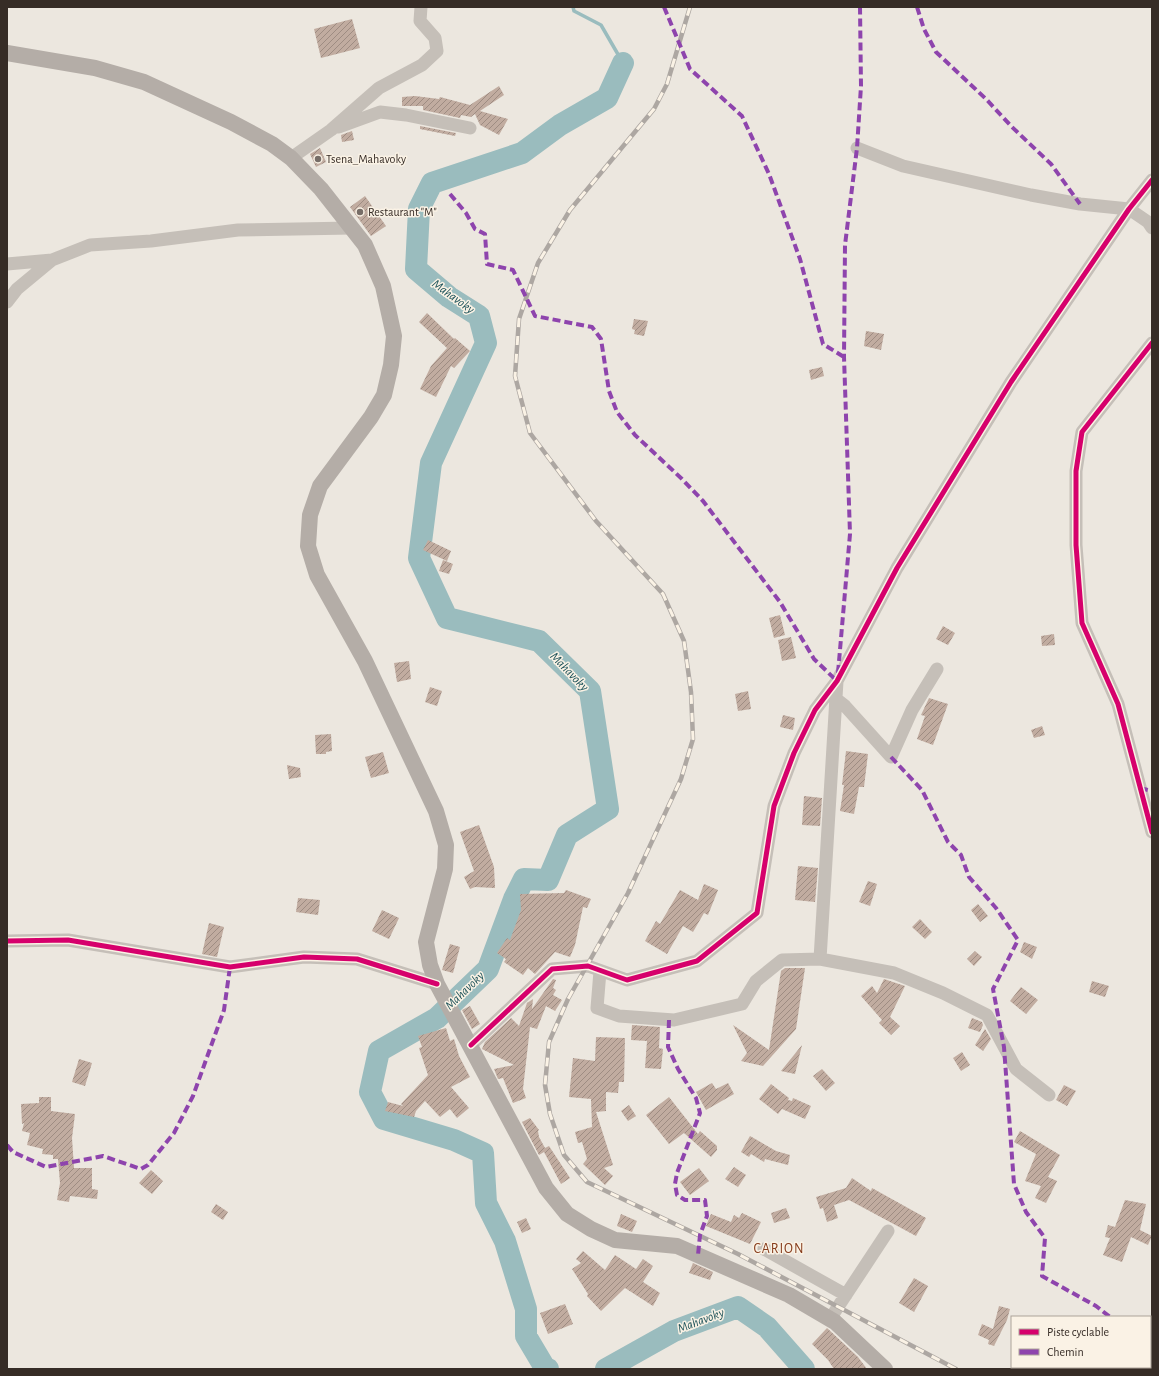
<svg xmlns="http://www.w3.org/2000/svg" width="1159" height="1376" viewBox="0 0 1159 1376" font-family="'Alegreya Sans',sans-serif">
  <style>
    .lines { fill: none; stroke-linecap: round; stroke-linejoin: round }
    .stream { stroke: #9abcbe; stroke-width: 3.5 }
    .river { stroke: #9abcbe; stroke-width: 22 }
    .building { fill: url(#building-hatch) }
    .minor { stroke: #c5bfb8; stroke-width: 13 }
    .major { stroke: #b4ada7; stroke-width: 16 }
    .rail-casing { stroke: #ada7a2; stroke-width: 4.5 }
    .rail { stroke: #faf2e5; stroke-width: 3; stroke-dasharray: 9; stroke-linecap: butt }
    .quiet { stroke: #8e44ad; stroke-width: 4; stroke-dasharray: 8 4; stroke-linecap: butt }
    .cycleway-casing { stroke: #faf2e5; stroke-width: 8 }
    .cycleway { stroke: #d6006c; stroke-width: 5 }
    .poi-dot { fill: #766d67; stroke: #faf2e5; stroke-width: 1.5 }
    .labels { text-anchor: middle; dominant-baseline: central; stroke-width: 3; stroke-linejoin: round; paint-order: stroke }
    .poi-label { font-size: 12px; fill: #362c26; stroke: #faf2e5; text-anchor: start }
    .water-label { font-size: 13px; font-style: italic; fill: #1b5158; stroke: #faf2e5 }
    .quarter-label { font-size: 14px; letter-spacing: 1px; fill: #873d1d; stroke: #faf2e5 }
  </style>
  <defs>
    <pattern id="building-hatch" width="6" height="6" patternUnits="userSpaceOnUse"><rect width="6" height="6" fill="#c1aca0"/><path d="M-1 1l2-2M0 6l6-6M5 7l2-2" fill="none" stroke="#9e8c82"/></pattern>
  </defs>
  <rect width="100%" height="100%" fill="#ece7df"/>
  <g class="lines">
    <path class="stream" d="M573 7 574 11 601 25 623 63"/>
    <path class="river" d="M548 1369 545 1368 526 1336V1309L505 1241 486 1203 483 1153 454 1140 384 1119 370 1092 379 1051 437 1018 488 969 514 899 524 879 548 880 567 835 608 809 590 691 539 641 447 618 419 558 431 463 486 343 479 316 449 297 416 269 419 209 432 183 522 153 560 125 607 98 623 63
      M606 1369 674 1331 738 1307 767 1327 804 1369"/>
  </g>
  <path class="building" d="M352 19 360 48 321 58 314 29Z
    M499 86 504 95 480 111 508 119 499 135 480 125 475 114 471 117 461 115 460 118 423 110V106H402V97L415 96 439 99 440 97 470 105Z
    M420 126 456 133 455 136 420 129Z
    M352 131 354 140 342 142 341 135Z
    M320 148 326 162 316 167 310 154Z
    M365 196 386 226 371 236 350 207Z
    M427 313 454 339 455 338 470 351 454 368 451 366 436 397 420 389 431 366 447 348 419 322Z
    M634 319 648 321 644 336 634 334 635 330 632 329Z
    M866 331 884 334 881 350 864 346Z
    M822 367 824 376 811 380 809 370Z
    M428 540 451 551 447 561 423 550Z
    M443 560 453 564 449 574 439 571Z
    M780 615 785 635 774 638 769 618Z
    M943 626 955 633 948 645 936 639Z
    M1054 634 1055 645 1042 646 1041 636Z
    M791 637 796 658 782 661 778 640Z
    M409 661 411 679 397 682 394 663Z
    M430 687 442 691 437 706 425 702Z
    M748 691 751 709 738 711 735 694Z
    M929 698 948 704 933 745 917 739 925 716 921 715Z
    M783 715 795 718 793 730 780 727Z
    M1042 726 1045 735 1034 738 1031 730Z
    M331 734 332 751 326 752V754H316L315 735Z
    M846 751 868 754 864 787H859L854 814 840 811 844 785H842Z
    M383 752 389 773 371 778 365 757Z
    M287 765 300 768 301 777 289 779Z
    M804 796 822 798 820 826 802 825Z
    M479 825 494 867 495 888 475 887 470 889 464 877 474 871 460 832Z
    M798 866 818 868 815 902 795 900Z
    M868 881 877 884 870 906 859 902Z
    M704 884 718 890 708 915 704 913 693 932 683 926 667 954 645 941 656 921 660 924 680 890 698 900Z
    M566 890 591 899 587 908 583 907 575 945 570 957 555 952 535 974 528 968 523 975 504 962 506 959 497 953 507 938 510 940 521 910 520 894 564 893Z
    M298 898 320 900 318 915 296 912Z
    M978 904 988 916 980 922 971 910Z
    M382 910 399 918 389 939 372 931Z
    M920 919 932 932 925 939 912 927Z
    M209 923 224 927 217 957 202 954Z
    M1024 942 1037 947 1032 959 1020 952Z
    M450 944 460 947 453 973 442 970Z
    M975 951 982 957 974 966 967 959Z
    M785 968H805L796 1029 763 1066 741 1061 747 1053 733 1025 769 1050 781 971Z
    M553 979 556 980 553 988 556 990 553 995 562 1000 555 1011 546 1006 537 1029 530 1027 523 1089 526 1098 513 1103 503 1078 498 1079 494 1069 514 1065 482 1049 485 1042 511 1018 519 1026 527 1003 533 999 532 1009Z
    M884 979 905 986 890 1017 900 1026 891 1035 879 1023 882 1020 861 996 872 986 877 993Z
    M1092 981 1109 986 1105 997 1089 992Z
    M1021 987 1038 1000 1026 1014 1010 1001Z
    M470 1006 480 1024 472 1029 462 1010Z
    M972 1018 982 1022 983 1025 980 1032 968 1028Z
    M632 1025 660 1027 659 1048 663 1049 661 1069 645 1068 647 1041 631 1040Z
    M446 1028 450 1041 454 1039 459 1056 470 1077 451 1087 469 1108 457 1118 450 1109 440 1117 425 1101 416 1111 414 1117 385 1111 388 1102 403 1106 401 1104 428 1075 419 1048 422 1047 418 1036Z
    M985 1029 991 1039 983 1051 975 1045Z
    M596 1037 625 1038 624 1082H619L618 1093 606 1092V1111L596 1112 613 1165 604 1168 613 1176 605 1185 583 1164 587 1159 582 1142 578 1143 575 1132 592 1127 591 1099 569 1097 573 1058 595 1061Z
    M802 1045 795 1074 781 1071Z
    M962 1052 970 1065 961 1071 953 1058Z
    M79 1059 92 1063 85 1086 72 1082Z
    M822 1069 835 1083 826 1091 813 1076Z
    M712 1083 716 1089 728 1083 734 1094 706 1110 696 1092Z
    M771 1084 789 1098 788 1100 792 1101 793 1098 811 1106 805 1119 782 1109 778 1114 759 1099Z
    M1064 1085 1076 1091 1067 1106 1056 1100Z
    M39 1097H51V1111L75 1114 72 1138 74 1168H92V1189L98 1190 97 1199 70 1196 69 1202 57 1200 60 1183 58 1159H53V1155L42 1154 43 1149 27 1145 30 1133 22 1131 24 1123 22 1124 21 1104 39 1103Z
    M669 1097 698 1134 700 1131 717 1146V1150L711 1157 684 1133 669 1144 646 1115Z
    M629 1105 636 1116 628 1121 621 1111Z
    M530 1118 539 1130 538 1131 539 1137 545 1148 549 1146 570 1178 561 1184 544 1152 539 1155 523 1124 522 1122Z
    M1020 1131 1060 1155 1048 1177 1057 1181 1046 1203 1035 1198 1041 1186 1025 1181 1036 1154 1014 1142Z
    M750 1136 776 1151 790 1155 788 1165 765 1159 764 1162 751 1154 749 1157 741 1152Z
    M734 1167 746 1175 738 1187 725 1179Z
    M699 1168 709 1181 690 1195 680 1182Z
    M151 1170 163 1181 152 1194 139 1183Z
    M852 1178 871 1191 872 1188 926 1218 916 1236 849 1200 834 1205 838 1218 827 1222 823 1208 820 1209 816 1197 846 1188Z
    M1125 1200 1146 1204 1140 1230 1152 1236 1148 1245 1131 1237 1122 1262 1103 1255 1110 1238 1105 1237 1108 1225 1115 1227Z
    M216 1204 228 1212 223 1220 211 1212Z
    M786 1208 790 1218 774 1223 771 1213Z
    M742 1213 761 1222 750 1244 706 1226 711 1214 731 1222 734 1215 739 1218Z
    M621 1214 637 1221 632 1232 617 1226Z
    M526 1218 531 1229 522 1233 517 1222Z
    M583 1251 605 1270 615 1255 636 1269 643 1259 653 1266 643 1282 660 1293 653 1306 625 1288 601 1311 587 1296 588 1294 572 1269 581 1263 576 1259Z
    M693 1263 713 1272 710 1280 689 1273Z
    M914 1278 928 1286 914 1312 899 1303Z
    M565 1304 573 1324 548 1334 540 1313Z
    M999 1306 1010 1309 1007 1320 994 1346 988 1344 989 1340 978 1335 982 1324 993 1329Z
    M827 1328 858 1357 867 1369H834L828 1360 812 1344Z"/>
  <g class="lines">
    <path class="minor" d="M339 127 380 112 406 115 470 128
      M857 148 903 166 1031 195 1080 204 1129 209 1148 222 1152 228
      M291 158 331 130 379 88 422 65 437 51 435 38 420 21 421 7
      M7 264 52 260 90 245 151 241 238 230 352 228
      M7 302 17 289 52 260
      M1152 343 1082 432 1076 471V545L1082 623 1118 704 1152 832
      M836 699 845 706 891 757 912 710 937 669
      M7 941 68 940 230 967 304 957 357 959 437 984
      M820 959 894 973 943 993 987 1015 1016 1069 1049 1095
      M600 971 597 1008 619 1016 674 1020 742 1004 756 981 782 960 820 959 837 681
      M471 1045 552 969 588 966 627 980 697 961 757 913 774 806 794 753 815 710 837 681 897 568 1011 382 1129 209 1152 180
      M764 1249 846 1295
      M830 1319 888 1231"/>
    <path class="major" d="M7 53 95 68 144 82 231 122 272 144 291 158 321 189 365 245 383 286 394 336 391 365 384 395 371 417 320 486 310 515 308 546 317 575 365 661 436 811 446 845 445 869 426 942 430 965 437 984 546 1188 567 1214 591 1229 615 1240 677 1246 789 1295 835 1322 885 1369"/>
    <defs>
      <path id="rail" d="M690 7 667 84 654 109 570 210 538 263 519 319 515 376 530 433 596 521 663 594 684 641 691 692 693 739 681 779 628 893 568 999 549 1042 545 1085 550 1114 564 1155 587 1182 738 1254 956 1369"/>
    </defs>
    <use href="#rail" class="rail-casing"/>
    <use href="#rail" class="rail"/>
    <path class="quiet" d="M664 7 690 69 742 116 769 174 800 259 823 344 844 357
      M917 7 924 29 936 52 986 99 1012 127 1051 164 1080 204
      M450 194 466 213 475 229 485 234 487 264 513 270 535 316 592 327 601 339 609 391 617 412 635 435 682 479 703 501 780 602 814 659 837 681
      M838 673 850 534 844 357 845 245 857 148 861 86 860 7
      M891 757 922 790 948 842 961 855 969 877 996 908 1018 940 993 989 1004 1047 1014 1184 1026 1212 1045 1238 1042 1276 1096 1306 1110 1317
      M1140 788 1152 791
      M669 1020 668 1047 678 1069 696 1098 700 1113 677 1173 675 1184 677 1195 685 1200H705L707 1216 700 1235 698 1255
      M7 1145 13 1152 46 1167 103 1156 141 1169 148 1165 174 1133 193 1096 224 1010 230 967
      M1150 1357 1152 1359"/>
    <defs>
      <path id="cycleway" d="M1152 343 1082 432 1076 471V545L1082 623 1118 704 1152 832
        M7 941 68 940 230 967 304 957 357 959 437 984
        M471 1045 552 969 588 966 627 980 697 961 757 913 774 806 794 753 815 710 837 681 897 568 1011 382 1129 209 1152 180"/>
    </defs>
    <use href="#cycleway" class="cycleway-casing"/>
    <use href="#cycleway" class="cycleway"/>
  </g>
  <g class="poi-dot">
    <circle cx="318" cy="159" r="4"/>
    <circle cx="360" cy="212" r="4"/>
  </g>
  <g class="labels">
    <g class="poi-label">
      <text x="326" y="159">Tsena_Mahavoky</text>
      <text x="368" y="212">Restaurant "M"</text>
    </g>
    <g class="water-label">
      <text transform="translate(453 297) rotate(36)">Mahavoky</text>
      <text transform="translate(569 672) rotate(46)">Mahavoky</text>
      <text transform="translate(465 991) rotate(-44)">Mahavoky</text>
      <text transform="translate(701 1321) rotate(-21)">Mahavoky</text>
    </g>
    <g class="quarter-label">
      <text x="779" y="1249">CARION</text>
    </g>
  </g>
  <rect width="1159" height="1376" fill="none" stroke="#362c26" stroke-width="16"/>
  <rect x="1011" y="1316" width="140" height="52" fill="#faf2e5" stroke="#aca399"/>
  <rect x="1019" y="1329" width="20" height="6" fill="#d6006c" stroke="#aca399"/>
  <text x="1047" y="1336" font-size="12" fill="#362c26">Piste cyclable</text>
  <rect x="1019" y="1349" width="20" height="6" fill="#8e44ad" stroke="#aca399"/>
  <text x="1047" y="1356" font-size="12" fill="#362c26">Chemin</text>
</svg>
